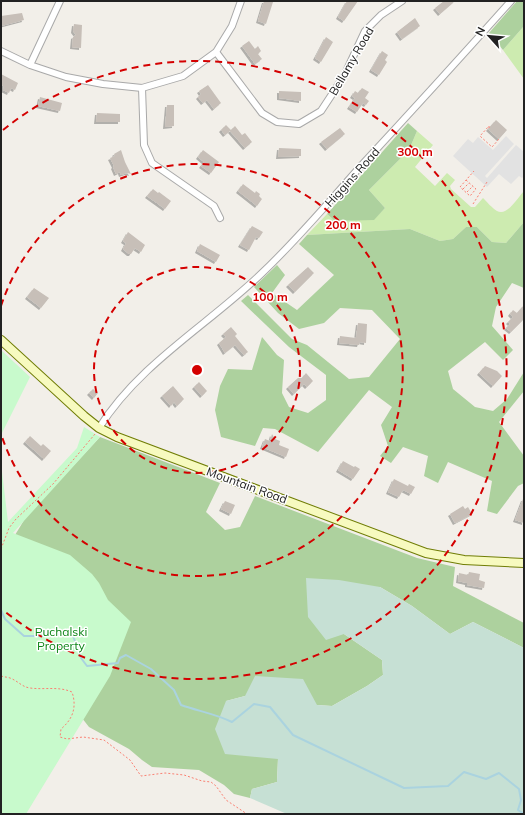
<svg xmlns="http://www.w3.org/2000/svg" width="525" height="815" viewBox="0 0 525 815" font-family="Mulish,sans-serif">
  <style>
    .grass { fill: #cdebb0 }
    .forest { fill: #add19e }
    .wetland { fill: #c6e0d4 }
    .park { fill: #c8facc }
    .parking { fill: #e2e2e2 }
    .lines { fill: none; stroke-linecap: round; stroke-linejoin: round }
    .stream { stroke: #aad3df; stroke-width: 2 }
    .building { fill: #c7bfb8; filter: url(#shadow) }
    .street-casing { stroke: #a9a9a9; stroke-width: 8 }
    .secondary-casing { stroke: #707d05; stroke-width: 10 }
    .path { stroke: #fa8072; stroke-width: 1; stroke-dasharray: 2 2; stroke-linecap: butt }
    .street { stroke: #fff; stroke-width: 6 }
    .secondary { stroke: #f7fabf; stroke-width: 8 }
    .ring { fill: none; stroke: #d40000; stroke-width: 2; stroke-dasharray: 7 5 }
    .labels { text-anchor: middle; dominant-baseline: central; stroke-width: 3; stroke-linejoin: round; paint-order: stroke }
    .street-label { font-size: 12px; fill: #222; stroke: #fff }
    .park-label { font-size: 12px; fill: #0c8416; stroke: #fff }
    .centre { fill: #d40000; stroke: #fff; stroke-width: 2 }
    .ring-label { font-size: 12px; text-anchor: middle; font-weight: bold; fill: #d40000; stroke: #fff; stroke-width: 3; stroke-linejoin: round; paint-order: stroke }
  </style>
  <defs>
    <filter id="shadow"><feDropShadow dx="-2" dy="2" stdDeviation="0" flood-color="#0004"/></filter>
  </defs>
  <rect width="100%" height="100%" fill="#f2efe9"/>
  <path class="grass" d="M524 26V79L503 50Z
    M417 131 433 145 415 167 435 186 447 173 455 180 450 186 451 189 471 207H475L483 198C487 202 492 208 497 211 507 217 518 197 524 191V222L506 243 492 242 477 227H466L453 239 440 241 410 229 307 235 327 214 335 221 374 219 385 208 369 190 409 150Z"/>
  <path class="forest" d="M517 1H524V26L503 50 489 33Z
    M408 123 417 131 409 150 369 190 385 208 374 220 335 221 327 214Z
    M524 222V288L512 283 496 307 492 326 513 350 503 360 485 342 448 371 453 389 475 407 493 411 507 399 524 372V391L499 422 524 456V483L518 486 497 514 487 511 492 481 448 462 438 483 424 476 428 456 403 447 391 463 380 456 388 446 381 425 392 407 369 390 318 452 275 429 263 428 255 446 221 437 215 410 220 386 228 369 252 370 262 337 277 355 284 360 282 393 289 407 308 413 326 400V375L289 347 241 301 248 295 292 339 307 345 349 379 369 377 400 339 372 310 340 308 324 323 299 329 278 313 254 287 277 265 285 275 272 293 297 310 334 275 299 244 307 235 410 229 440 241 453 239 466 227H477L492 242 506 243Z
    M100 437 220 483 206 512 225 530 240 527 255 496 417 558 455 567 453 586 524 623V648L473 622 450 634 412 606 380 587 344 634 382 660 383 675 367 686 332 706 317 705 245 696 226 701 278 758 277 782 252 789 250 798 234 794 224 785 199 770 152 767 142 760 129 749 89 727 78 713 15 535 26 517Z"/>
  <path class="wetland" d="M306 578 339 580 380 587 412 606 450 634 473 622 524 648V814H287L250 798 252 789 277 782 278 759 225 754 215 729 226 701 245 696 255 676 303 679 317 705 332 706 367 686 383 675 382 660 344 634 326 640 308 617Z"/>
  <path class="park" d="M1 350 30 377 1 435Z
    M84 427 100 437 13 533 70 555 92 574 99 583 108 600 131 622 110 676 26 814H1V463L8 522 77 448Z"/>
  <path class="parking" d="M506 136 514 144 485 176 487 178 516 145 524 152V176L522 178 519 176 511 184 499 174 487 187 453 156 468 139 473 143 478 137 493 150Z"/>
  <g class="lines">
    <path class="stream" d="M1 610 5 619 24 636H46L72 633 81 658 87 666 118 663 120 658 126 655 151 669 174 690 181 705C198 711 216 714 232 722L254 704 270 707 293 735 404 788 448 786 464 772 486 779 499 773 519 789 521 800 518 810 524 814"/>
  </g>
  <path class="building" d="M264 1 273 2 266 24 258 21Z
    M347 1H358L344 21 338 17Z
    M444 1H455L440 14 435 8Z
    M22 13 24 20 1 26V16Z
    M415 18 420 26 402 39 397 32Z
    M74 24 82 25 81 48 72 47 73 37 76 35 73 31Z
    M326 37 333 42 321 62 315 58Z
    M249 41 255 49 258 46 261 51 258 54 262 59 255 64 242 46Z
    M382 51 388 55 385 60 387 62 379 75 371 70Z
    M1 74 18 83 15 90 11 88 9 93 3 90 4 86 1 85Z
    M208 85 221 103 214 109 207 100 203 103 198 97 201 94 199 91Z
    M362 88 369 92 365 98 369 101 366 105 363 103 357 112 349 107 355 98 352 96 355 91 358 93Z
    M279 91 301 92V101L279 98Z
    M40 97 62 103 60 111 38 106Z
    M167 105H174V126L165 127Z
    M97 113 120 114V122H96Z
    M496 120 507 130 499 139 488 129Z
    M226 125 231 130 235 126 242 135 245 133 252 142 245 148 230 131 225 135 221 130Z
    M340 128 345 134 327 149 321 142Z
    M279 148 301 149V156L278 157Z
    M121 150 125 162 131 174 127 173 121 175 120 172 116 174 113 167 114 166 110 158 115 156 114 154Z
    M203 150 219 162 211 173 201 166 204 162 198 157Z
    M243 184 255 193 256 191 260 194 259 196 262 199 257 206 238 191Z
    M153 189 158 193 159 192 171 201 165 209 147 196Z
    M252 226 263 232 259 238 256 237 249 250 240 245Z
    M128 232 145 245 141 252 135 248 131 254H129L123 249 126 243 123 241Z
    M200 244 220 255 216 262 197 251Z
    M308 267 314 273 295 292 288 285Z
    M34 288 49 298 41 308 27 297Z
    M524 305V319L511 332 506 328 510 324 508 322 513 317 510 314 513 310 517 313Z
    M358 323 367 324 366 343 360 342 359 345 339 343 340 336 356 338Z
    M231 327 237 334 235 336 248 352 244 355 235 345 225 353 219 343 226 337 223 334Z
    M485 366 497 371 502 376 493 386 479 373Z
    M306 373 313 381 307 387 304 384 294 394 288 387 298 378H302Z
    M199 382 207 391 202 396 194 387Z
    M173 386 184 399 177 406 174 402 171 406 162 396Z
    M93 389 98 393 94 398 89 393Z
    M272 434 275 439 280 441 279 445 289 449 286 457 262 447 265 439 270 441Z
    M30 436 41 446 43 444 51 451 44 459 25 442Z
    M343 461 354 467 355 466 360 469 353 479 338 470Z
    M394 479 408 486 409 484 415 487 411 494 403 490 399 497 388 492Z
    M523 499H524V523L515 520Z
    M225 501 235 505 231 514 221 509Z
    M463 506 465 509 468 507 472 514 455 523 450 514Z
    M469 572 480 574 479 580 485 582 484 588 467 585V583L458 581 459 573 468 575Z"/>
  <g class="lines">
    <defs>
      <path id="street" d="M1 51 30 65 66 77 103 84 142 88 183 76 216 52 232 26 241 1
        M216 52 262 113 277 122 299 124 321 111 344 76 365 31 381 15 402 1
        M30 65 60 1
        M142 88 144 145 152 163 214 206 220 218
        M99 428C139 364 208 325 261 274 296 241 328 203 360 167 411 112 461 57 511 1"/>
      <path id="secondary" d="M1 340 84 416 99 428 117 437 426 553 464 560 524 563"/>
    </defs>
    <use href="#street" class="street-casing"/>
    <use href="#secondary" class="secondary-casing"/>
    <path class="path" d="M489 128V126L480 136 492 147 499 139
      M466 180 476 189 470 196 460 187 474 171
      M463 189 469 183
      M467 192 473 186
      M473 204 487 182
      M1 549 9 528 16 519 53 484 95 434
      M1 676C4 677 7 677 10 678 18 681 22 687 30 688 45 690 58 686 72 692 77 707 73 719 61 729L60 737 67 739 83 737 104 740 130 760 141 776 165 773 184 775 202 781 211 782 216 786 226 800 247 814"/>
    <use href="#street" class="street"/>
    <use href="#secondary" class="secondary"/>
  </g>
  <g class="ring">
    <circle cx="197" cy="370" r="103"/>
    <path d="M1 306A206 206 0 1 1 1 434"/>
    <path d="M3 130A309 309 0 1 1 3 610"/>
  </g>
  <g class="labels">
    <g class="street-label">
      <text transform="translate(351 61) rotate(-60)">Bellamy Road</text>
      <text transform="translate(352 177) rotate(-48)">Higgins Road</text>
      <text transform="translate(247 485) rotate(20)">Mountain Road</text>
    </g>
    <g class="park-label">
      <text x="61" y="631">Puchalski<tspan x="61" dy="14">Property</tspan></text>
    </g>
  </g>
  <circle cx="197" cy="370" r="6" class="centre"/>
  <g class="ring-label">
    <text x="415" y="156">300 m</text>
    <text x="343" y="229">200 m</text>
    <text x="270" y="301">100 m</text>
  </g>
  <rect width="525" height="815" fill="none" stroke="#222222" stroke-width="4"/>
  <g transform="translate(489 36) rotate(297)" stroke="#ffffff" stroke-width="3" paint-order="stroke">
  <path d="M0-3L7 15L0 10L-7 15Z" fill="#222222"/>
  <text y="-6" font-size="11" font-weight="bold" text-anchor="middle" fill="#222222">N</text>
  </g>
</svg>
